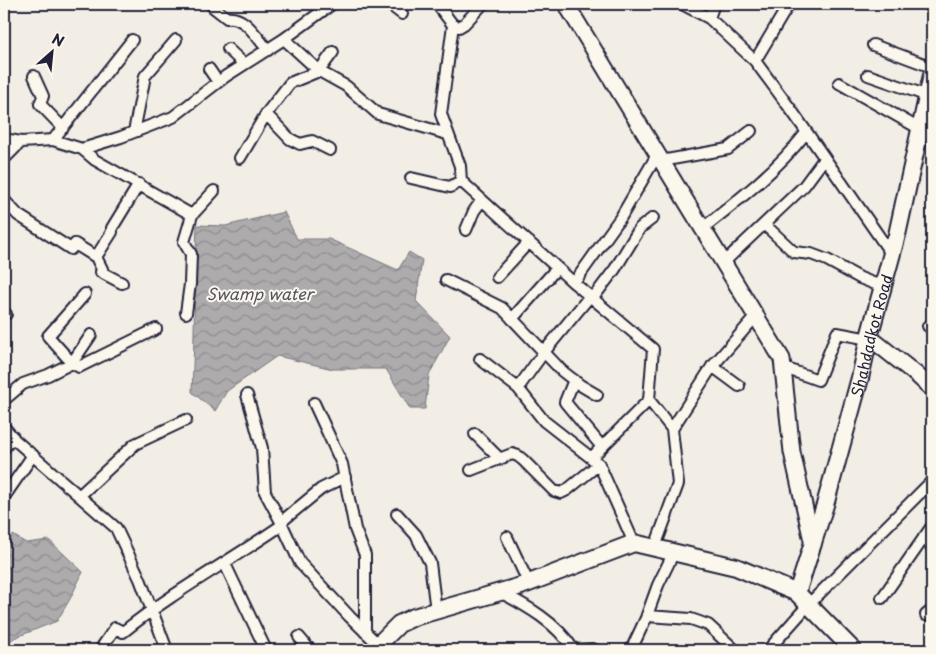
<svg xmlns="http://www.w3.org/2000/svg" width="936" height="654" viewBox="0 0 936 654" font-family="'Playpen Sans',sans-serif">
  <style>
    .water { fill: url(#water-waves); stroke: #76747f }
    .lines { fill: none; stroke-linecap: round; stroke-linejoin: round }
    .street-casing { stroke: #22223b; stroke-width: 14 }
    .secondary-casing { stroke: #22223b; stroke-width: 19 }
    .primary-casing { stroke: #22223b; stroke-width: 20 }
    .street { stroke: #fbf7ec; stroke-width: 10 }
    .secondary { stroke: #fbf7ec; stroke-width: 15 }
    .primary { stroke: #fbf7ec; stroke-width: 16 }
    .labels { text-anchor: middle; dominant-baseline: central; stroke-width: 4; stroke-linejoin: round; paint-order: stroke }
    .street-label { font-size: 15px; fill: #22223b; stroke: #fbf7ec }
    .water-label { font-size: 16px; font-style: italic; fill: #535263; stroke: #fbf7ec }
  </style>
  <defs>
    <pattern id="water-waves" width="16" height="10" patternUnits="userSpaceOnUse" patternTransform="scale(1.25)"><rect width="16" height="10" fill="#aeabad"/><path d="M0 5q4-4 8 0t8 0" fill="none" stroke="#8d8b8e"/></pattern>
  </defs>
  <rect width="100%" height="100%" fill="#f2eee5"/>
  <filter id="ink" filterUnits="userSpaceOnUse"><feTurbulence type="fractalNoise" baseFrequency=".02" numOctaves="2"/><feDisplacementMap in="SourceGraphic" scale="10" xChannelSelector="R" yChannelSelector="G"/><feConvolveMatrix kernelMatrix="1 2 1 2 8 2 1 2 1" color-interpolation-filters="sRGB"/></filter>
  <g filter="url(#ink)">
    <path class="water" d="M284 212 297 239H329L398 270 409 252 422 260 416 301 450 336 429 375 425 409H410L386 369H333L277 356 227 391 215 411 192 392C195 336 194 281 197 225L225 226Z
      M13 535 26 543 49 540 83 572 70 599 57 621 14 638 4 646V553Z"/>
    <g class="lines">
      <defs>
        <path id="street" d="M389 4 402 14
          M437 4 453 25 441 114 460 166 461 181 574 283 653 349 649 400 672 429 678 484 655 547
          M682 4 709 18 755 61 792 111 892 255
          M213 7 227 18C245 15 257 38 268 50
          M709 18 714 4
          M453 25 459 27 464 24 483 4
          M284 39 319 71 346 86 378 114 447 134
          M873 45 932 67
          M228 49 244 64
          M755 61 789 4
          M209 69 218 82
          M868 75 928 96
          M34 76 43 96 40 104 63 128
          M839 83 920 129
          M266 114 290 139 300 144 312 141 330 150
          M134 132 145 76 176 40
          M4 139 21 142 53 140 82 149 121 137 173 117 226 76 284 39 332 4
          M53 140 132 40
          M82 149 95 160 192 215
          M240 158 266 114 290 83 319 71 333 52
          M4 159 21 142
          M661 161 728 149 751 131
          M411 178 450 187 461 181
          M4 200 18 215 71 249 75 244 96 257 102 269 101 272 122 283
          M765 225 794 252 811 254 827 260 860 278 883 287
          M703 228C740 199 777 170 806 133
          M466 230 474 211 482 200
          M96 257 112 232V228L139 184
          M724 262 804 186 824 159
          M497 277 529 242
          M446 280 502 308 562 371 580 385 597 395
          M574 283 621 217 657 155
          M85 294 48 336 72 363 79 367 156 329
          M593 298 615 269 640 228 653 218
          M4 313 6 314
          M186 313 190 284 191 254 184 242 192 215 214 191
          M512 319 557 268
          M928 326 932 329
          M480 359 518 388 544 421 599 464 634 543
          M712 366 739 386
          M782 367 818 380 837 333 869 339
          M574 380 565 402 602 447
          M518 388 544 352 590 296
          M247 395 262 448 265 492 280 520 300 563 350 617 384 650
          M4 400 23 384 48 375 72 363 91 335
          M314 403 342 464 355 529 365 555V632
          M4 427 15 440 116 528 140 579 167 650
          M672 429 711 368 756 316
          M475 434 500 459
          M4 448 13 437
          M591 458 649 400
          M471 470 512 454 518 456 523 460 554 491 561 493 567 490 599 464
          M79 496 135 444 186 420
          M4 497 33 455
          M397 514 416 535 430 563 436 611
          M281 522 321 489 345 477
          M507 537 529 584
          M924 537 932 547
          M225 564 266 650
          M500 592C527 606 557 623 573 649
          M882 598 932 526
          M926 615 932 610
          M647 616 691 619 708 625 735 650
          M299 637 310 650
          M100 650 115 628 123 632C173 592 230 561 282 525
          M572 650 592 649 595 650
          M631 650 646 618 658 585 674 552
          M768 650 809 604 932 481"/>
        <path id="secondary" d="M566 4 782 359 792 452 813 545
          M869 337 917 375 932 389"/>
        <g id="primary">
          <path id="s1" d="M797 593 825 505 860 378 869 337 897 235 932 75"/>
          <path d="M373 650 399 624 414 617 521 586 634 543 736 567 797 593 853 650"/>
        </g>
      </defs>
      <use href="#street" class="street-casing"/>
      <use href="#secondary" class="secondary-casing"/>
      <use href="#primary" class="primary-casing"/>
      <use href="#street" class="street"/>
      <use href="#secondary" class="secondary"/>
      <use href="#primary" class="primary"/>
    </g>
  </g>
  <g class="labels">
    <g class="street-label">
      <text stroke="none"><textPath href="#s1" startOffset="268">Shahdadkot Road</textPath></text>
    </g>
    <g class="water-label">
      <text x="260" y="293">Swamp water</text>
    </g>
  </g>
  <rect width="936" height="654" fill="none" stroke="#fbf7ec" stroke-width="20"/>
  <rect x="10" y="10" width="916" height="634" fill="none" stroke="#22223b" stroke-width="2" filter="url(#ink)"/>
  <g transform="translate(52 52) rotate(27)" stroke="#fbf7ec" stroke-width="4" paint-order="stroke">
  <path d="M0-4L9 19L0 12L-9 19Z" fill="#22223b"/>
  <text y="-8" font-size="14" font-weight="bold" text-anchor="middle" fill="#22223b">N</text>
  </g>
</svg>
